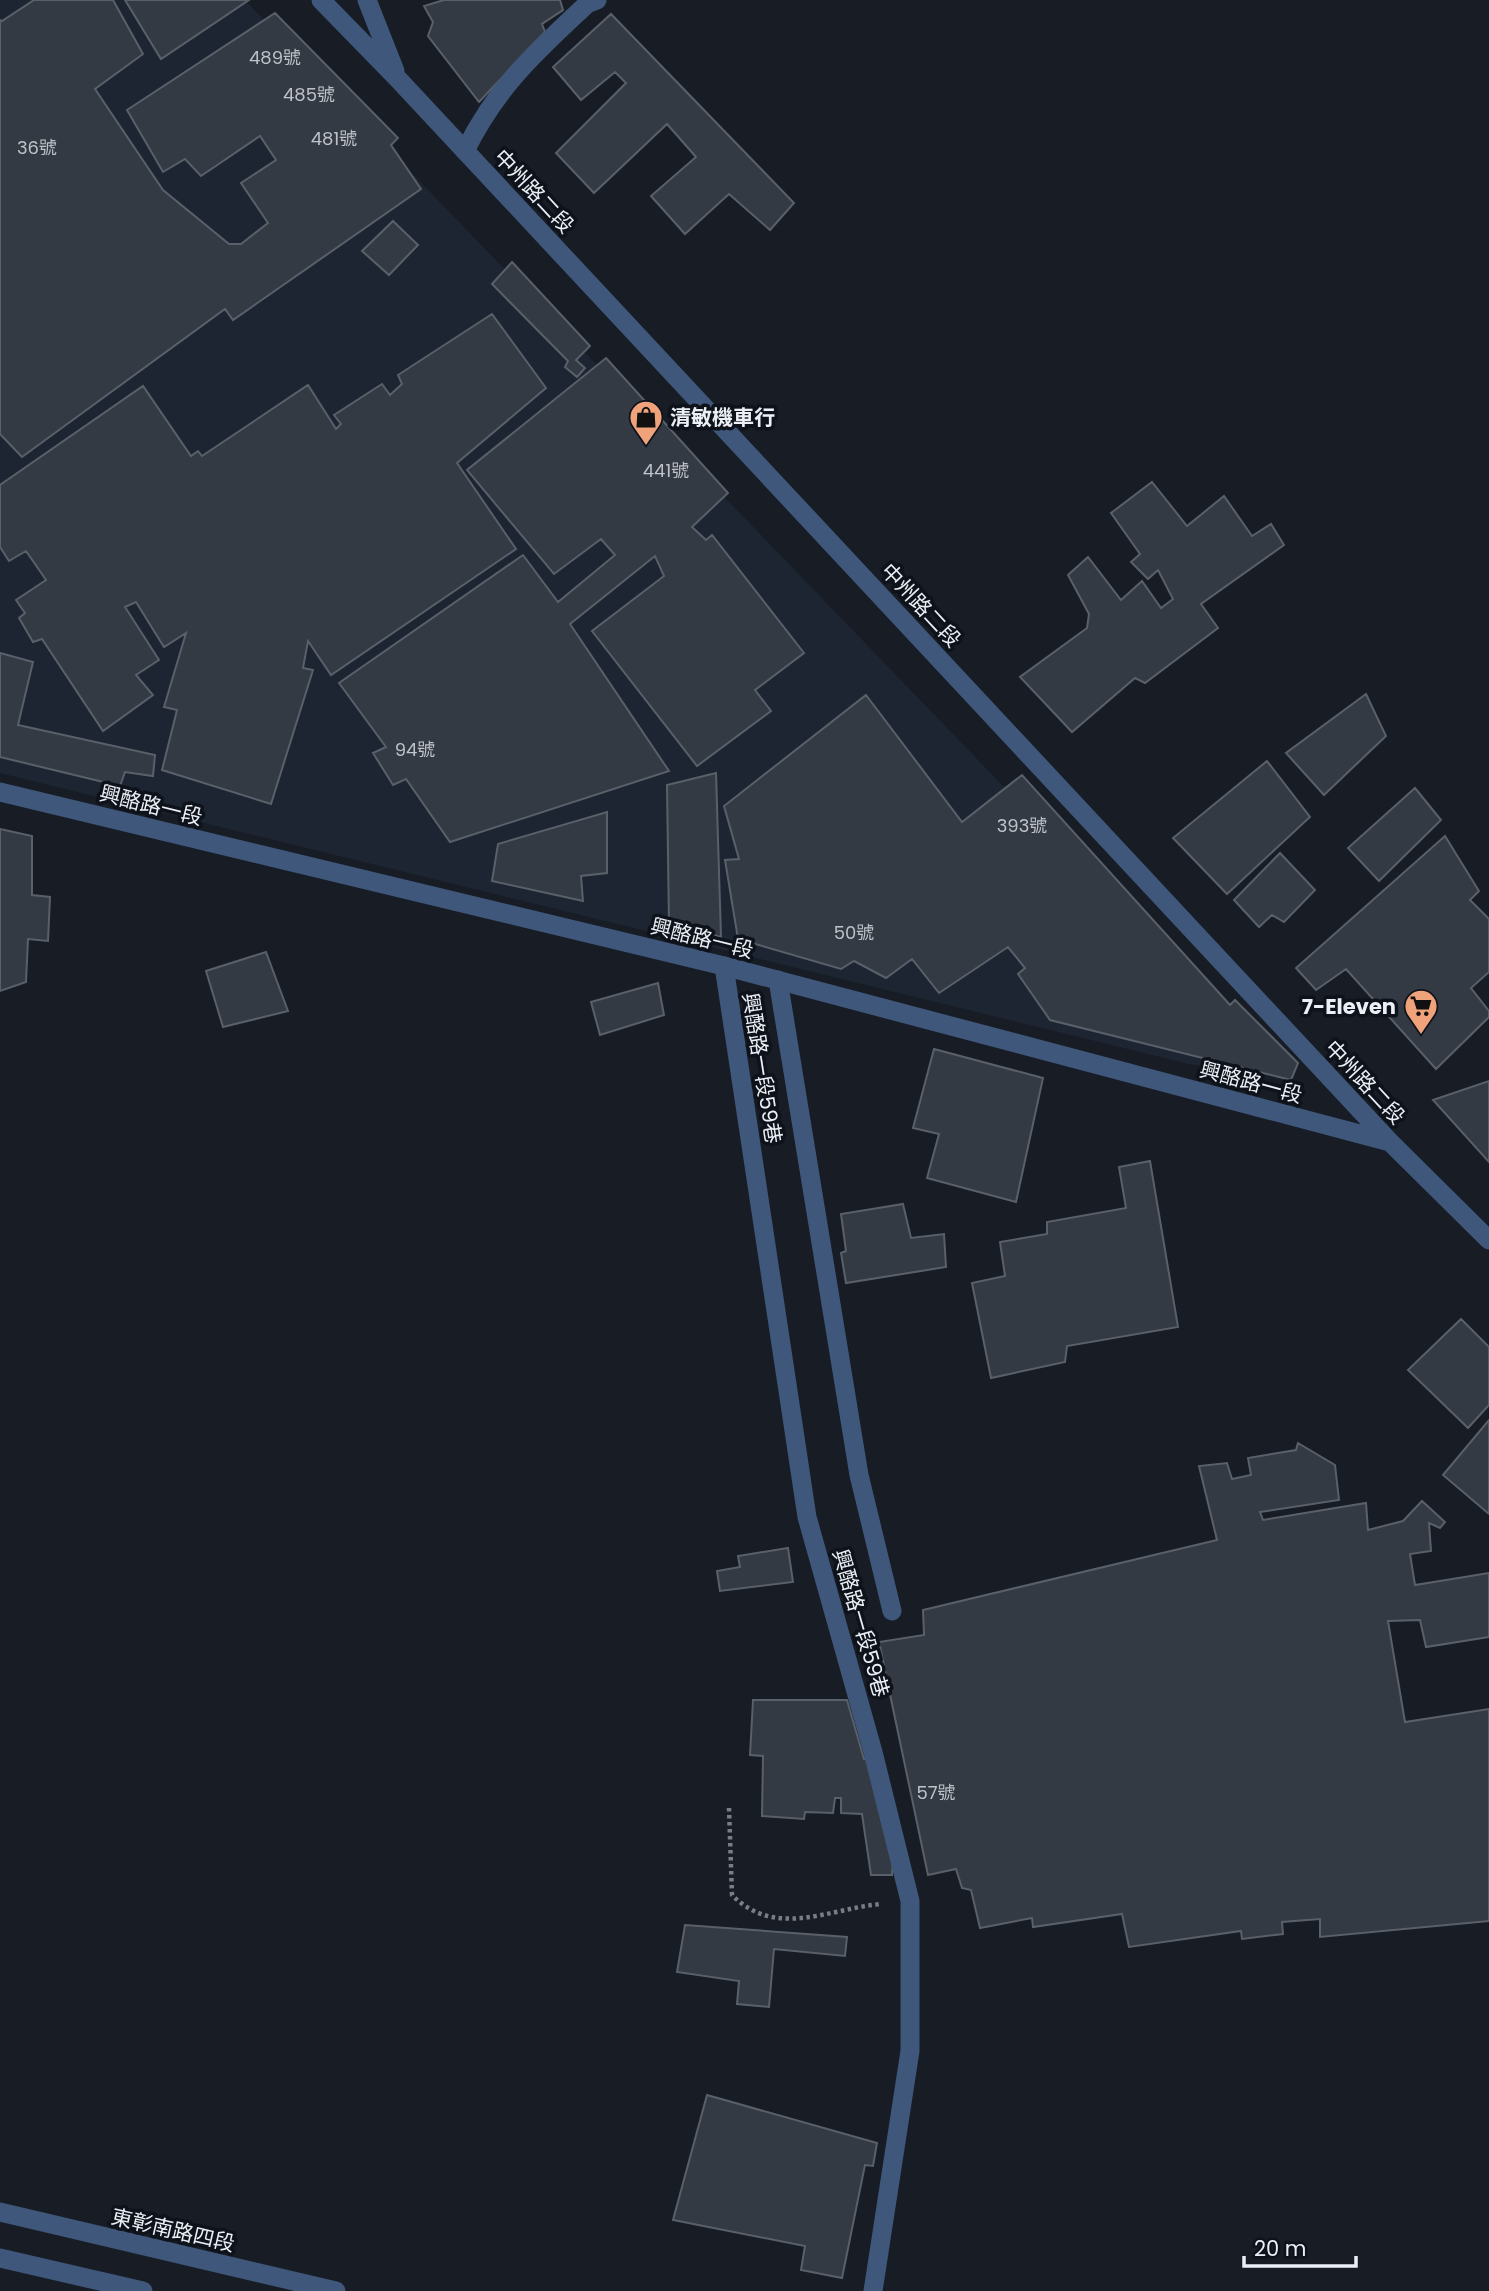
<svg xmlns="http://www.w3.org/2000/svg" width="1489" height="2291" viewBox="0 0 1489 2291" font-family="Poppins,'Noto Sans TC',sans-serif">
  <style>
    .built { fill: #1d2532 }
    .building { fill: #343a43; stroke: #59606a; stroke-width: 2 }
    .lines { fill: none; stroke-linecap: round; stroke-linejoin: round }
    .path { stroke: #797e85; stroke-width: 4.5; stroke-dasharray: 3.5 3.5; stroke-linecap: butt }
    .service { stroke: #3f577b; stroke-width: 19 }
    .tertiary { stroke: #3f577b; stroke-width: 19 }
    .labels { text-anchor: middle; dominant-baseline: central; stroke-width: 7; stroke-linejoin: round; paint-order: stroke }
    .number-label { font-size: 18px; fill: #bec2c9 }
    .street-label { font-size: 21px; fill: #ecf0f6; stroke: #0e131b }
    .poi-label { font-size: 21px; font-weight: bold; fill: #ecf0f6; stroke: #0e131b; text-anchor: start }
  </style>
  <rect width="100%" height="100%" fill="#171c25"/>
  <path class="built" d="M0 0H245L1283 1076 1193 1065 0 773Z"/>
  <path class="building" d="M34 0H113L143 54 95 89 163 190 229 244H241L268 223 241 183 276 160 260 136 201 176 185 159 163 172 127 110 275 13 398 138 391 145 421 189 233 320 225 309 22 457 0 434V20L2 21Z
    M125 0H249L161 59Z
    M444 0H560L563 10 542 24 545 32 479 102 428 36 433 22 424 6Z
    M611 14 794 203 770 230 729 194 685 234 651 196 696 157 667 124 594 193 556 153 626 83 615 72 581 100 553 67Z
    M393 221 418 245 389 275 362 251Z
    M512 262 590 346 576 360 585 368 577 377 565 367 568 361 492 284Z
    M492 314 546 388 457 463 516 549 331 675 308 641 303 668 313 670 271 804 162 770 177 710 164 707 186 633 164 647 136 602 125 607 159 660 136 675 153 695 103 731 42 639 33 642 19 618 25 613 16 600 46 580 26 551 9 561 0 547V485L143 386 191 456 198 451 202 456 308 385 336 429 341 424 334 415 382 384 390 395 402 384 398 375Z
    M606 358 728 493 692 527 706 540 712 535 804 653 755 690 771 711 697 766 592 631 664 576 655 556 570 624 669 771 450 842 406 779 393 785 373 753 386 747 339 683 523 555 558 602 615 555 601 539 554 574 467 470Z
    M1152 482 1187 526 1224 496 1252 536 1271 524 1284 545 1201 604 1218 628 1145 683 1135 678 1072 732 1020 677 1087 628 1089 614 1068 575 1088 557 1121 600 1142 581 1161 608 1173 599 1158 570 1148 579 1131 562 1140 554 1111 513Z
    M0 653 33 662 18 725 155 755 153 776 125 772 120 786 0 757Z
    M1366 694 1386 736 1324 795 1286 753Z
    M866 695 962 822 1022 775 1230 1005 1235 1000 1298 1063 1291 1080 1050 1020 1018 974 1025 968 1008 947 939 993 912 959 886 978 854 961 841 969 738 939 725 860 739 859 724 806Z
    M1267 761 1310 817 1227 894 1173 838Z
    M716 773 721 937 669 924 667 785Z
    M1415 788 1441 820 1379 881 1348 848Z
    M607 812V873L581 876 583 901 492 881 498 844Z
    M0 829 32 836V895L50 897 48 941 28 939 26 982 0 991Z
    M1445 836 1479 891 1470 900 1489 919V972L1471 988 1489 1011V1017L1436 1069 1346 969 1316 990 1296 968Z
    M1280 853 1315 890 1284 922 1272 915 1259 927 1234 900Z
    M266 952 288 1011 223 1027 206 971Z
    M658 983 664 1015 600 1035 591 1002Z
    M934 1049 1043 1078 1016 1202 927 1178 939 1134 913 1128Z
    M1489 1081V1162L1433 1100Z
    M1150 1161 1178 1327 1067 1346 1065 1362 991 1378 972 1283 1005 1276 1000 1242 1047 1234V1222L1126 1208 1119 1167Z
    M903 1204 911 1238 944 1234 946 1267 846 1283 841 1253 846 1251 841 1214Z
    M1461 1319 1489 1347V1405L1468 1428 1408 1370Z
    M1489 1420V1514L1443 1475Z
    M1298 1443 1335 1465 1339 1500 1260 1512 1263 1520 1366 1503 1368 1530 1403 1521 1422 1501 1445 1522 1440 1528 1429 1523 1431 1551 1410 1554 1415 1585 1489 1573V1637L1426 1647 1420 1620 1388 1621 1405 1722 1489 1709V1921L1320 1937V1919L1282 1922 1283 1934 1242 1939 1241 1931 1129 1947 1122 1914 1033 1927 1032 1918 980 1928 971 1890 962 1888 956 1869 928 1875 879 1642 924 1635 923 1610 1217 1540 1199 1466 1227 1463 1232 1479 1251 1475 1248 1458 1296 1450Z
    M788 1548 793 1582 720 1591 717 1571 740 1567 738 1556Z
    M753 1700H847L864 1759 869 1758 893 1858 892 1875H871L862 1814 841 1813V1798H835L833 1813 805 1812 804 1819 762 1816 763 1756 750 1755Z
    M685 1925 847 1937 845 1956 774 1949 769 2007 737 2004 739 1981 677 1972Z
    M707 2095 877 2143 873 2166 865 2165 842 2278 801 2270 805 2246 673 2220Z"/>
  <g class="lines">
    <path class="path" d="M729 1808 732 1895C776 1939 827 1909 881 1904"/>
    <path class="service" d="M465 151C497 86 536 52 587 4L597 0
      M724 966 807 1517 873 1752 910 1901V2051L873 2291
      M778 980 859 1475 892 1611"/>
    <path class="tertiary" d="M321 0 398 79 1390 1142 1489 1240
      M367 0 395 71
      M0 792 724 966 1390 1142
      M0 2212 336 2291
      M0 2258 143 2291"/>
  </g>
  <defs>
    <symbol id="shop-pin" viewBox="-11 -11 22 30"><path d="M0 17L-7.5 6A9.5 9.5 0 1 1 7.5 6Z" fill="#f0a27a" stroke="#0e131b"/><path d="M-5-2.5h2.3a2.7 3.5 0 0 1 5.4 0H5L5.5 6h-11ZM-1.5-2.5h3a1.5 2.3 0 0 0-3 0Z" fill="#111"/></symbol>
    <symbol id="supermarket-pin" viewBox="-11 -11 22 30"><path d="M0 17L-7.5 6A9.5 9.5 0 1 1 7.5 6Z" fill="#f0a27a" stroke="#0e131b"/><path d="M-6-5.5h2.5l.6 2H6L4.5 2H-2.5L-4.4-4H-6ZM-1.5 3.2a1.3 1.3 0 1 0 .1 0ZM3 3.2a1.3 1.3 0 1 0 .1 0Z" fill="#111"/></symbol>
  </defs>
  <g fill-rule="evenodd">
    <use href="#shop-pin" x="627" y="398" width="38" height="52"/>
    <use href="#supermarket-pin" x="1402" y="987" width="38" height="52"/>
  </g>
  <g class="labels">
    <g class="number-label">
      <text x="275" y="57">489號</text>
      <text x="309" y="94">485號</text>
      <text x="334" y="138">481號</text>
      <text x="37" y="147">36號</text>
      <text x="666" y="470">441號</text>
      <text x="415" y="749">94號</text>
      <text x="1022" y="825">393號</text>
      <text x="854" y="932">50號</text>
      <text x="936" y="1792">57號</text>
    </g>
    <g class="street-label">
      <text transform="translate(534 191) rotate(47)">中州路二段</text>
      <text transform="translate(921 605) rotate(47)">中州路二段</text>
      <text transform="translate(151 805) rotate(14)">興酪路一段</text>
      <text transform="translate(702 938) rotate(14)">興酪路一段</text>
      <text transform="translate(762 1068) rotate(81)">興酪路一段59巷</text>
      <text transform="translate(1251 1082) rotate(15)">興酪路一段</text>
      <text transform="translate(1365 1082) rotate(47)">中州路二段</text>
      <text transform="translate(861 1623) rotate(74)">興酪路一段59巷</text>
      <text transform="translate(173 2230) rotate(13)">東彰南路四段</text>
    </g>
    <g class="poi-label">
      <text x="670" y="417">清敏機車行</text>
      <text x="1396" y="1006" text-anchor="end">7-Eleven</text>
    </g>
  </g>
  <path d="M1244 2256v10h112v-10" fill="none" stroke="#ecf0f6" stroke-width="3.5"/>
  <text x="1254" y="2256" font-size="21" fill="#ecf0f6" stroke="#0e131b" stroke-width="5" paint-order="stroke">20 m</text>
</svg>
